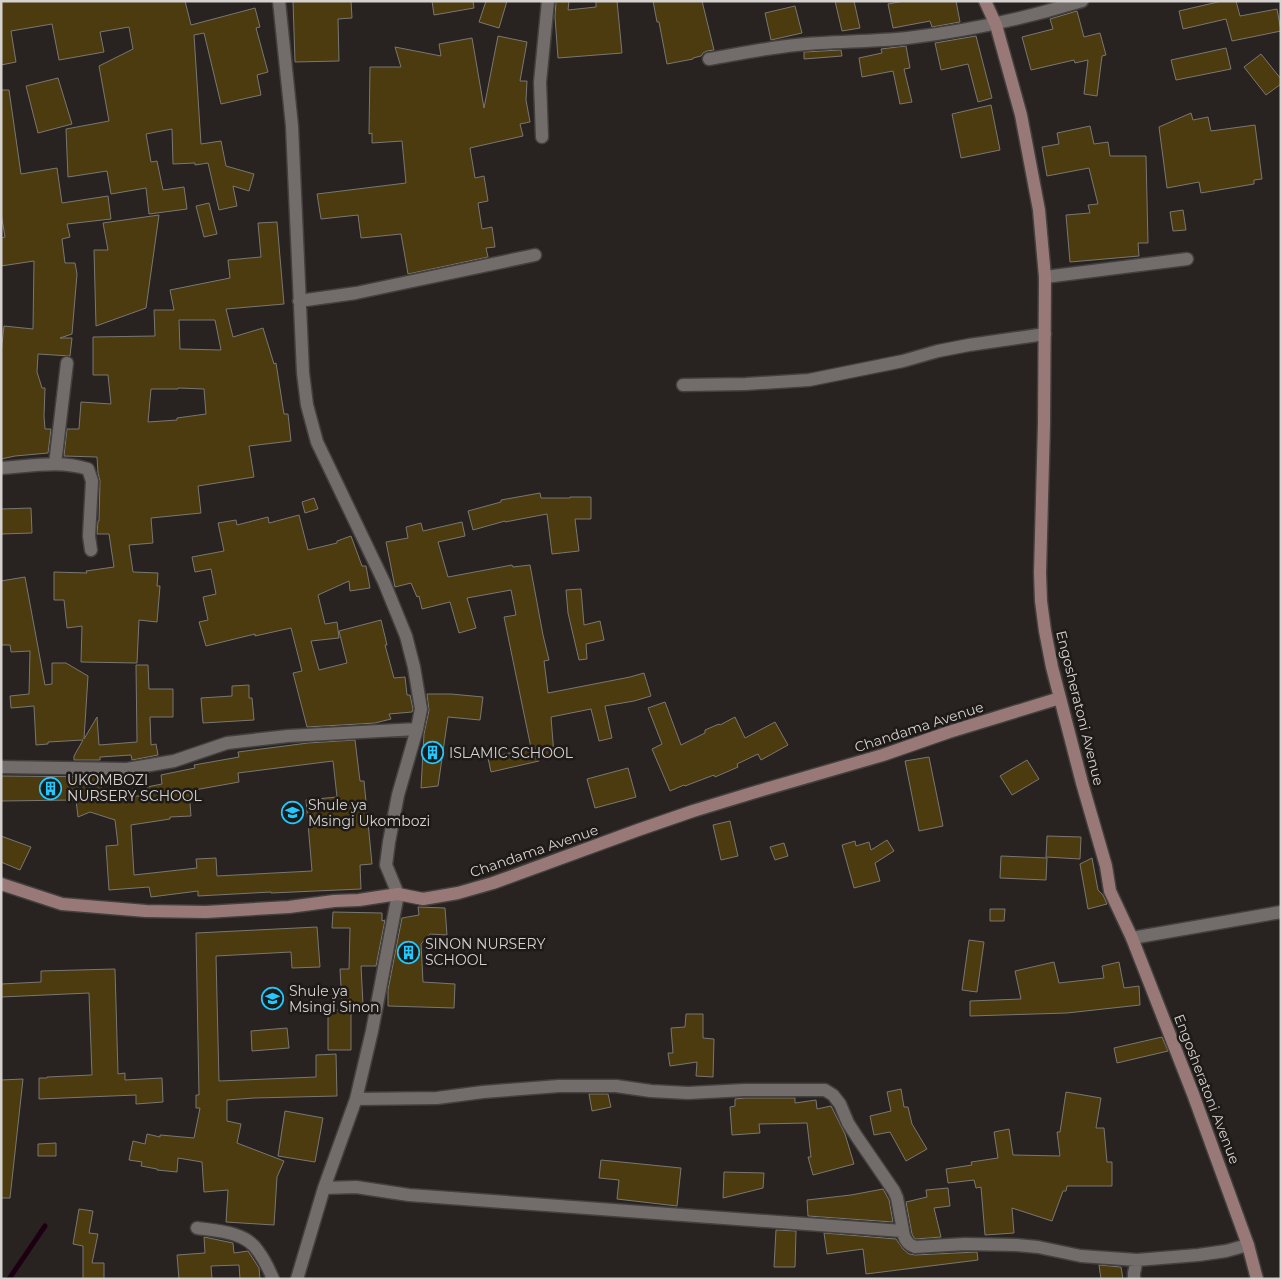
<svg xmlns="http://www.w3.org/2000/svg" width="1282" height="1280" viewBox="0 0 1282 1280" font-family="Montserrat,sans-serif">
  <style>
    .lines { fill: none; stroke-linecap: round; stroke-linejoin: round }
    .stream { stroke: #1c0012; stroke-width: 5 }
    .building { fill: #4c3b0e; stroke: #797772; fill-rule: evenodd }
    .street-casing { stroke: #43403d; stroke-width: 15 }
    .secondary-casing { stroke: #43403d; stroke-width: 15 }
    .street { stroke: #726d6a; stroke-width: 12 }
    .secondary { stroke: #987978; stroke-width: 12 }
    .labels { text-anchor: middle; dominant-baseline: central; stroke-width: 5; stroke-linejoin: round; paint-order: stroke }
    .street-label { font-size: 14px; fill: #d5d2d0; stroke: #1e1a18 }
    .poi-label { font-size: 14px; fill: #d5d2d0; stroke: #1e1a18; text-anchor: start }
  </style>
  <rect width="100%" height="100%" fill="#282321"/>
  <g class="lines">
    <path class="stream" d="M9 1279 45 1226"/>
  </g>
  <path class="building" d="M1 1H185L191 25 255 8 260 27 256 28 268 72 257 75 261 95 221 104 204 33 194 35 201 144 221 141 226 166 254 174 249 191 233 186 237 206 219 210 208 163 195 165V163L173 164 172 129 146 134 151 162 157 161 163 190 184 187 187 209 149 214 146 188 111 194 107 171 68 177 66 129 109 121 99 66 133 49 129 27 100 32 104 52 59 60 52 24 11 31 16 62 1 65Z
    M293 1H351L352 18 338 19 339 61 295 62Z
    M432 1H473L474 8 434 15Z
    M486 1H507L499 28 479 22Z
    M556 1H569L568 10 596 7V1H617L622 53 558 58 555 17Z
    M653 1H702L714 50 707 51 703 53 701 56 693 58V59L667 64 659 22H657Z
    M835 1H854L860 28 842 31Z
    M904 1H956L960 22 932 27 930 21 893 28 888 4Z
    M1222 1H1236L1240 16 1277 9 1281 31 1232 41 1226 19 1183 29 1179 11Z
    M795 6 802 33 771 40 765 13Z
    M1077 11 1084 37 1100 33 1106 55 1102 56 1097 96 1084 94 1088 60 1075 63 1074 60 1031 70 1022 37 1053 29 1050 19Z
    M498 36 527 42 520 81H527L526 100 530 122 520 124 523 136 470 148 475 178 484 176 488 201 478 203 482 229 492 227 495 247 486 248 488 257 408 274 401 234 361 238 358 215 321 219 317 194 406 183 402 141 372 143V133L369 134 370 67H401L395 47 441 56 439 44 472 38 484 108Z
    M976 36 992 98 978 102 968 64 941 70 935 43Z
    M906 46 910 68 904 69 912 102 900 104 893 71 862 77 859 58 882 53 881 49Z
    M1226 48 1231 69 1176 80 1171 60Z
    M841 50 842 56 804 59V52Z
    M1261 54 1281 79V84L1266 95 1244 67Z
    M58 78 72 124 38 133 26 86Z
    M1 90H9L21 174 57 168 62 203 108 196 111 219 67 224 70 237 62 239 65 263H75L77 274 72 334 60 338H72L70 356 38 354 37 372 42 388H45L44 416 45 429H51L48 453 15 456 1 459V353L4 326 33 329 34 261 1 266V238L5 237 1 213Z
    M991 105 1000 150 961 158 952 114Z
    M1191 113 1193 120 1208 117 1211 131 1255 125 1262 179 1254 180V184L1201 193 1199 182 1167 188 1159 127Z
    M1090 126 1094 144 1108 142 1110 156H1146L1148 243H1138L1139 256 1070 262 1066 215 1090 213 1088 205 1098 204 1089 168 1047 176 1042 147 1059 144 1057 133Z
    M209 203 217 234 204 237 196 206Z
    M1183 210 1186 230 1173 231 1170 212Z
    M159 215 146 308 96 326 94 250H108L103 223Z
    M277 222 284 304 226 309 233 337 263 328 274 364 276 363 284 414H288L291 441 249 446 254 477 198 486 201 513 151 518 153 543 129 545 133 572 158 573 157 586H160L157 622 139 620 137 663 81 662 82 626 67 628 64 600H54V572L87 573 86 571 114 567 109 534H97L98 521H99L100 481 98 473 97 457 64 456 67 429H79L81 402 111 404 108 375H93V337L155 336 154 310H174L170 290 230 278 228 260 261 257 258 223ZM179 320H215L221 350 180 349ZM178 388 204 389 206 414 177 418V420L148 422 151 389H178Z
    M540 493 541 498H570V497H591V519H575L579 551 552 554 547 514 505 522V521L473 530 468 511 501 502V500Z
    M314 498 318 509 305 513 302 502Z
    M31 508 32 533 1 534V509Z
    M299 515 308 550 337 543V541L351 536 362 566H366L370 588 350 591 349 581 318 595 325 624 337 622 339 638 311 641 319 670 347 663 339 631 381 620 387 645H385L394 678 405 677 407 695H410L413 709 412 712 389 714 391 719 375 723 307 727 293 673 302 671 291 628 255 636V634L206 646 199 622 208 620 203 597 216 594 211 569 195 572 192 557 224 551 218 523 236 520 237 525 268 517 269 523Z
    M462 522 465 536 438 542 448 577 512 565 513 567 530 565 543 635 549 660 544 661 548 693 630 677 644 673 651 696 634 701 605 706 612 738 599 741 591 709 551 717 554 755 539 756V761L491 772 488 758 531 748 504 617 516 615 511 590 467 598 476 628 459 633 450 602 422 609 419 596 417 597 411 583 395 587 386 542 408 538 406 527 421 523 423 531Z
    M25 577 45 685 52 684V663H66L88 676 84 739 97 717 99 745 137 742 136 665H148L149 689H173V717H150L151 745 156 744 158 755 132 760 131 755 100 757V760H74V756L83 740 48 742V744L36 745 34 706 11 708 10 696 29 694 30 651 11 652 10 645H1V581Z
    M581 589 584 625 600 621 604 640 586 644 587 659 579 660 568 613 566 590Z
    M249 685V698H252L254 720 203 723 201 698 232 696V686Z
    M427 694H451L483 697 480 720 448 717 438 786 421 788 424 734 429 710Z
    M665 702 681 745 705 733V730L719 724 720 725 735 717 745 738 775 722 788 745 761 760 758 754 737 764 738 767 715 777 714 775 685 786 684 785 670 791 652 749 662 744 648 708Z
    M355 740 360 781H364L372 864 360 865 361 889 271 893V892L198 896V891L151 897 149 887 109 890 106 846 118 845 115 820 90 812 78 817 76 800 1 801V776L101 777 102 799 149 795 147 787 162 784 161 775 195 768 194 765 239 757 238 752 308 743ZM333 761 337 797 306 800 312 871 217 876 216 858 196 859 197 868 134 875 131 825 170 819V817L191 816 189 791 239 782 238 773Z
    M929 757 943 826 919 831 905 761Z
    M1027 760 1039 779 1012 795 1000 776Z
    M628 768 636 797 595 808 587 779Z
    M730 821 738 856 721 860 713 825Z
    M1 836 31 847 20 870 1 862Z
    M1047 836 1081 837 1080 859 1046 857Z
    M887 840 894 851 875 863 880 881 854 888 842 845 855 841 856 846 869 842 871 850Z
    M784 843 788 856 775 860 770 847Z
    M1001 856 1047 858 1046 880 1000 878Z
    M1092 858 1098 890 1103 895 1107 904 1088 909 1080 864Z
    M418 907 445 908 447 935 430 934 421 944 423 982 455 984 454 1008 388 1006V990L402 918 419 915Z
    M990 909H1005L1004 921H990Z
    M333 912 382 913V921L385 920 376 966H361L363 1005 342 1006 340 969H349L350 928H332Z
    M317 927 320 967 292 968 291 952 216 956 219 1081 316 1077V1055L336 1054 337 1096 254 1098 227 1100V1121L241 1124 237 1143 284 1161 277 1177 274 1225 226 1222 228 1190 204 1192 202 1162 178 1158 177 1172 157 1170V1169L141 1166 142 1162 129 1160 133 1141 145 1144 147 1134 160 1137V1135L194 1138 200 1108H196V1095H199L196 933Z
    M969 940 984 942 977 992 962 990Z
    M1054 962 1059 983 1104 978 1102 966 1119 962 1124 988 1139 986 1140 1005 1067 1013 970 1016V1001L1021 999 1015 971Z
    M115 969 118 1074 125 1073V1080L162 1078 163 1102 136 1104V1095L39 1099V1078H47V1077L92 1075 89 993 1 997V984L41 982V971Z
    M328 1010H351V1050H328Z
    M686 1014H703V1038L714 1039 713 1077 696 1076 697 1062 670 1066 668 1053H673L671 1028 685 1027Z
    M287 1028 289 1048 252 1051 251 1031Z
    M1162 1037 1168 1051 1117 1063 1114 1048Z
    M23 1079 10 1198H1V1080Z
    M901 1089 904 1107H908L912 1124 927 1149 906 1161 890 1132 874 1135 870 1116 891 1111 887 1092Z
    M1066 1092 1101 1098 1096 1128H1104L1107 1162H1112V1186H1067L1066 1191H1063L1052 1221 1012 1208 1014 1233 985 1235 981 1187 976 1188 974 1180 948 1183 946 1169 972 1165 971 1162 998 1158 994 1132 1009 1129 1013 1155 1060 1156 1057 1132H1060Z
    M589 1094H608L611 1107 592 1111Z
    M745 1098H795V1103L816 1100 817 1109 831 1106 845 1134 854 1164 813 1175 808 1157H811L807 1123 759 1124 760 1133 732 1135 730 1107 735 1106V1099Z
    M285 1111 323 1118 315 1162 278 1156Z
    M56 1143V1156H38V1144Z
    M601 1160 681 1168 677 1206 617 1199 619 1180 599 1178Z
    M724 1172 764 1173 763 1188 723 1198Z
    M948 1188 950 1206 934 1208 941 1237 916 1239 914 1238 912 1234 906 1202 927 1197 926 1190Z
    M883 1189 889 1200 893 1222 808 1216 807 1200 851 1195Z
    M79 1209 93 1211 89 1233 98 1234 92 1263H104V1279H83V1246L73 1244Z
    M776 1230 796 1231 795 1267H774Z
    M824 1233 896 1239 903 1249 909 1254 915 1255 977 1252 978 1260 866 1274 863 1249 827 1254Z
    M204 1237 233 1243 234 1253 248 1251 259 1268 260 1279H240L239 1265 211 1266 212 1279H179L177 1255 205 1253Z
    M1099 1265 1121 1267 1123 1279H1101Z"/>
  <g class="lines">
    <defs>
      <path id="street" d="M279 1 292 126 303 373 307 405 317 442 384 582 406 636 414 667 421 709 417 729 398 795 389 842 386 865 398 894 372 1031 356 1099 324 1188 297 1279
        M709 59C738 54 767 48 796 45 833 41 870 42 907 38 968 31 1023 19 1082 1
        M542 137 540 82 548 1
        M1045 277 1187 259
        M299 301 356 293 535 255
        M683 385 746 384 809 380 903 361 938 351 969 345 1045 334
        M55 464 67 363
        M1 468C30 466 61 460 88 469L92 481 89 536 91 550
        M1 767 127 769 174 761 227 743 288 736 417 729
        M1132 938 1281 912
        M356 1099 437 1098 483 1092 559 1086H616L651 1091 688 1093 745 1090H825L833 1095 840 1104 848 1123 857 1137 894 1191 897 1198 904 1236C906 1242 909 1245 915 1247L965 1244 1016 1245 1038 1247 1081 1256 1137 1260 1198 1255 1226 1251 1248 1245
        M324 1188 356 1187 409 1195 902 1231
        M197 1228C218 1231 246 1232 258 1251 264 1259 269 1269 273 1279
        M1134 1279V1273L1137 1260"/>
      <path id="secondary" d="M985 1 996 25 1021 115 1039 210 1045 277 1044 424 1040 573 1041 601 1045 631 1052 667 1082 783 1106 866 1110 891 1132 938 1193 1094 1248 1245 1257 1279
        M1 884 62 904 146 911 206 912 289 907 334 901 359 900 398 894 423 899 458 893 493 883 638 830 693 811 752 793 883 755 949 732 1060 698"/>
    </defs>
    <use href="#street" class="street-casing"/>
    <use href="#secondary" class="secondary-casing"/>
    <use href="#street" class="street"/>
    <use href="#secondary" class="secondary"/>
  </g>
  <defs>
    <symbol id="building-ring" viewBox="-11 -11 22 22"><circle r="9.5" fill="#1e1a18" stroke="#23c9fe" stroke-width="1.5"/><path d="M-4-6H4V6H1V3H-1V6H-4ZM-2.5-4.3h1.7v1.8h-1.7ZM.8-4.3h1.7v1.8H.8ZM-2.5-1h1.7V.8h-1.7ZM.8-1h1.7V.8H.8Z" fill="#23c9fe"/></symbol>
    <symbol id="school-ring" viewBox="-11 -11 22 22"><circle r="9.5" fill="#1e1a18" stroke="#23c9fe" stroke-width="1.5"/><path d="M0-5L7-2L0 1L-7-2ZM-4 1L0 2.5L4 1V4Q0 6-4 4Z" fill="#23c9fe"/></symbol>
  </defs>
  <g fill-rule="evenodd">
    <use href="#building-ring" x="420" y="740" width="25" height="25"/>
    <use href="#building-ring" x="38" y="776" width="25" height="25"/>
    <use href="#school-ring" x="280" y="800" width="25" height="25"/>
    <use href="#building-ring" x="396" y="940" width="25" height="25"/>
    <use href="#school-ring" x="260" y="986" width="25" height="25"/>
  </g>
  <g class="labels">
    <g class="street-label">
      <text transform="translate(1080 708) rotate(76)">Engosheratoni Avenue</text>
      <text transform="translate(919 727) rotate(-18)">Chandama Avenue</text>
      <text transform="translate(534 851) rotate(-19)">Chandama Avenue</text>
      <text transform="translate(1207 1089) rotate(69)">Engosheratoni Avenue</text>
    </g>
    <g class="poi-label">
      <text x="449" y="753">ISLAMIC SCHOOL</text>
      <text x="67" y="780">UKOMBOZI<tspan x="67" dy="16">NURSERY SCHOOL</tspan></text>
      <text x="308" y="805">Shule ya<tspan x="308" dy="16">Msingi Ukombozi</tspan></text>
      <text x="425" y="944">SINON NURSERY<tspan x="425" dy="16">SCHOOL</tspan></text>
      <text x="289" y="991">Shule ya<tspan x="289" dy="16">Msingi Sinon</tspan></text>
    </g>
  </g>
  <rect width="1282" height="1280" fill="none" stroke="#d5d2d0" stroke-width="5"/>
</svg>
